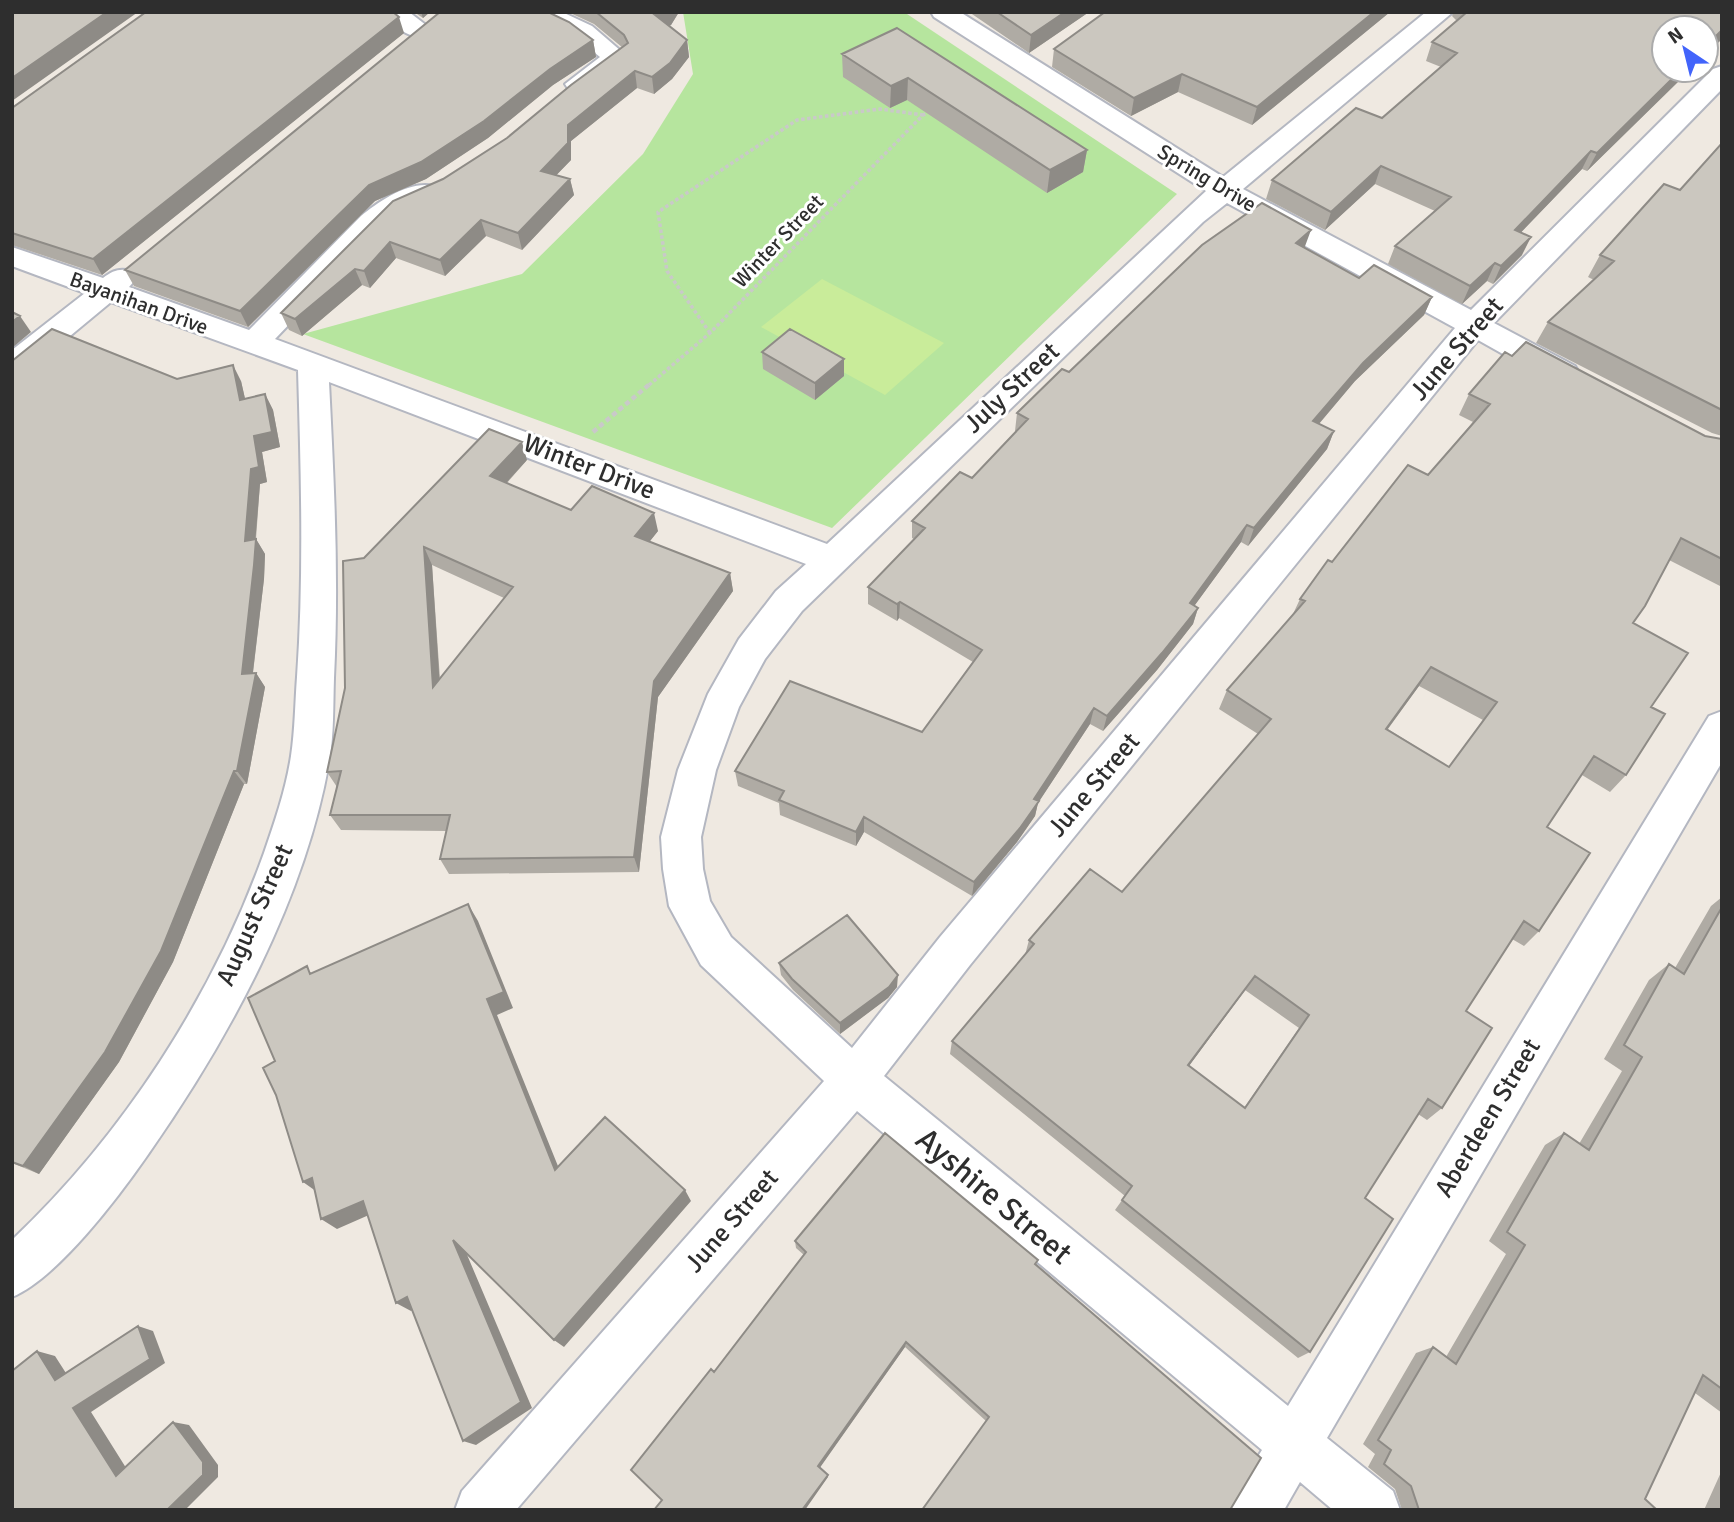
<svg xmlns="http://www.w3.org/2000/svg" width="1734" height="1522" viewBox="0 0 1734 1522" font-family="Signika,sans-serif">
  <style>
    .green { fill: #b6e59e }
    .pitch { fill: #c9ec9a }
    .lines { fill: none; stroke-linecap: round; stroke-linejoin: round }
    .minor-casing { stroke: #b4b7c1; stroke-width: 4 }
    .path-far1 { stroke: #c9c9c9; stroke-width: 3.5; stroke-dasharray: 3.5 2.5; stroke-linecap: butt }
    .path { stroke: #c9c9c9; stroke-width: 4.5; stroke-dasharray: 5 3.5; stroke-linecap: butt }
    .minor { fill: #fff; fill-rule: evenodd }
    .wall { fill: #afaba4; fill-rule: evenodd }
    .shaded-wall { fill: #8e8b86 }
    .building { fill: #cbc7bf; stroke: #8e8b86; stroke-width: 2; fill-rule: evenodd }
    .labels { text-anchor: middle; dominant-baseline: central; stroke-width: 6; stroke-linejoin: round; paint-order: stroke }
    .far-street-label { font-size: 21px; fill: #2e2e2e; stroke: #fff }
    .street-label { font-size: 26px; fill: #2e2e2e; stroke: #fff }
    .near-street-label { font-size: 32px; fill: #2e2e2e; stroke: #fff }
  </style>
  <rect width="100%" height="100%" fill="#efe9e1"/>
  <path class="green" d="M683 12H904L1177 194 832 528 303 334 522 274 643 154 693 74Z"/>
  <path class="pitch" d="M822 279 944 343 885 395 761 327Z"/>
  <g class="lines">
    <defs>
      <path id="minor" d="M380 12H409L435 32 432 37C415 42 390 26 380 12Z
        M529 12H562L592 26 629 58C618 74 588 94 569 90L565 84 600 57 574 36 532 17Z
        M931 12H960L1223 177 1426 12H1453L1243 189 1471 310 1713 69 1722 66V89L1494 323 1575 366 1580 374 1575 382 1564 385 1553 382 1478 340 970 965 884 1076 1288 1406 1709 716 1722 711V762L1327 1438 1393 1491 1400 1510H1333L1300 1482 1284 1510H1229L1236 1491 1262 1450 857 1111 516 1510H455L462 1491 824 1081 701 965 669 906 663 869 661 837 678 770 708 694 739 639 776 591 806 564 329 382C334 481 339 579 334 678 333 706 334 734 329 762 305 900 228 1040 149 1153 120 1195 58 1278 12 1297V1240C123 1135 213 996 264 853 275 821 286 789 291 756 295 730 295 703 297 677 304 575 301 472 298 370L111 302 23 375 12 378V350L85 293 12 266V247L103 278C113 270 120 268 132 271L137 278 129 287 249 330 361 216C379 201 410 180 434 186L438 192 434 198 397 215 381 228 275 339 827 544 1206 191 934 17ZM1227 203 1455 328 940 937 852 1048 731 937 710 901 703 869 701 837 716 770 739 707 765 659 802 611 1203 222Z"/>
    </defs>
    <use href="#minor" class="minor-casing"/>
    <path class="path-far1" d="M710 333 667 271 658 212 797 120 880 109 923 115
      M649 385 710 333 923 115 931 111"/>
    <path class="path" d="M593 432 651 383"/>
    <use href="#minor" class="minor"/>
  </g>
  <path class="wall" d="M414 12H430L423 18Z
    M568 12H679L671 25 669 26 687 40 689 57 672 79 654 94 637 88 571 141V160L556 175 570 179 574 195 522 250 486 236 445 276 396 258 370 288 362 285 302 336 289 330 281 313 443 179 507 138 623 48 594 24Z
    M969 12H1089L1029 53Z
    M1390 12 1252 125 1178 92 1131 116 1052 67 1054 49Z
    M1454 12H1722V39L1587 171 1582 169 1521 232 1522 255 1493 284 1487 281 1462 304 1388 264 1395 246 1435 211 1375 184 1325 230 1266 199 1272 180 1382 118 1441 67 1426 61 1432 42 1457 21 1452 16Z
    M897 28 1087 150 1083 172 1047 193 907 100 890 108 843 77 842 54Z
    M404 33 102 275 12 245V108Z
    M593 40 596 57 553 85 488 138 426 179 375 201 248 327 134 286 125 270Z
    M1722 143V436L1712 433 1536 343 1548 322 1594 280 1588 277 1600 255 1680 190Z
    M1305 248 1359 278 1432 297 1424 315 1355 381 1319 424 1334 431 1327 449 1248 546 1241 542 1194 606 1198 608 1193 624 1157 670 1103 731 1090 724 1038 803 1035 816 1017 842 972 896 864 832 856 846 780 815 779 803 738 786 735 771 922 732 973 662 899 618 897 621 868 604V587L914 539 912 538V521L972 478 1016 431H1015L1017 413 1069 372Z
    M762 352 844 376 815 400 763 369Z
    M12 361 177 379 241 381 245 399 265 394 273 410 280 447 262 452 267 482 260 484 256 539 265 554 264 579 253 673H256L265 687 247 784H244L173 962 119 1062 39 1174 12 1163Z
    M1469 394 1722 439V587L1669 560 1633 623 1651 707 1626 775 1610 792 1582 775 1547 827 1539 931 1524 946 1512 939 1466 1011 1442 1108 1427 1120 1418 1114 1365 1198 1310 1352 1298 1358 1115 1210 1125 1196 950 1054 952 1041 1025 955 1029 940 1122 892 1258 734 1219 709 1227 690 1293 614 1300 599 1332 562 1428 475 1473 422 1459 415ZM1419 686 1483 720 1449 767 1388 729ZM1245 990 1299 1028 1244 1108 1189 1066Z
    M527 460 507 483 571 510 658 531 649 542 730 573 733 591 658 697 639 872 449 874 440 859 446 831 341 830 330 815 337 787 327 772 345 688 364 558ZM432 565 504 598 440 679Z
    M1722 897V1413L1695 1393 1645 1499 1657 1510H1402L1395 1489 1368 1467 1375 1454 1363 1444 1416 1353 1433 1347 1446 1357 1506 1254 1489 1241 1545 1145 1564 1133 1579 1144 1622 1071 1604 1059 1649 980 1669 964 1675 968 1711 906Z
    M779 963 897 987 888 998 840 1034 793 990 781 975Z
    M795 1241 1036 1264 1261 1458 986 1421 905 1347 819 1468 828 1477 662 1500 714 1372 804 1255 796 1248Z
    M1722 1470V1510H1704Z"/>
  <path class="shaded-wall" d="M107 12H138L12 101V78Z
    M421 12H430L423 18Z
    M660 12H679L671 25 657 31 654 14Z
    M1065 12H1089L1029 53 1031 35Z
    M1374 12H1390L1252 125 1257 107Z
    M399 17 404 33 102 275 93 259Z
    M1722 30V39L1706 54V46Z
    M593 40 596 57 553 85 488 138 426 179 375 201 248 327 240 311 369 185Z
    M687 40 689 57 672 79 654 94 652 77Z
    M1681 70H1690L1587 171 1597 153Z
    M635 71 637 88 571 141V160L545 187 541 171 568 125Z
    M1182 74 1178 92 1131 116 1134 98Z
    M908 78 907 100 890 108 891 86Z
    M1087 150 1083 172 1047 193 1050 170Z
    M1591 151 1582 169 1506 248 1515 230Z
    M1381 166 1375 184 1325 230 1331 212Z
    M570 179 574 195 522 250 518 233Z
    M481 220 486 236 445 276 440 260Z
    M1311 230 1304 249 1296 243Z
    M1531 237 1522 255 1493 284 1501 266Z
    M390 242 396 258 370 288 364 271Z
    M1495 263 1487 281 1462 304 1470 286Z
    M355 269 362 285 302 336 295 319Z
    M1432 297 1424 315 1355 381 1306 439 1313 421 1363 363Z
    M20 316 31 332 12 348V322Z
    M844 359V376L815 400V383Z
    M233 365 241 381 249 416 240 400Z
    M265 394 273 410 280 447 262 452 267 482 260 484 254 556 245 541 254 436Z
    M1334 431 1327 449 1248 546 1254 528Z
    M522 442 527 460 496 494 490 476Z
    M654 513 658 531 639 555 635 536Z
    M1247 525 1241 542 1184 620 1190 603Z
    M256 539 265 554 264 579 251 688 242 674Z
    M424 547 432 565 441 704 433 687Z
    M730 573 733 591 658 697 639 872 634 857 654 681Z
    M900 602 899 618 897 621V604Z
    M1198 608 1193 624 1157 670 1103 731 1107 716Z
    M1431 667 1419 686 1375 746 1386 729Z
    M256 673 265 687 247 784 237 771Z
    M1094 708 1090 724 1038 803 1035 816 1017 842 972 896 974 882 1034 799Z
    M234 771 244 784 173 962 119 1062 39 1174 23 1166Z
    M864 817V832L856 846V832Z
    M468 904 478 921 513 1008 497 1015 564 1181 555 1170 487 999Z
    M898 975 897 987 888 998 840 1034V1023Z
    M1255 976 1245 990 1180 1078 1188 1065Z
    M312 1178 320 1194 303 1182Z
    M685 1190 691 1201 564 1347 554 1340Z
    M363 1201 378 1211 337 1229 321 1219Z
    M453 1240 465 1250 532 1408 476 1445 463 1441Z
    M407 1297 420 1305 411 1311 396 1303Z
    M138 1326 153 1331 165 1363 91 1412 133 1479 116 1476 73 1408Z
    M906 1342 905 1347 819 1469 818 1466Z
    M37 1351 55 1356 73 1384 55 1380Z
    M173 1422 189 1425 218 1465V1477L185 1510H167Z
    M828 1475V1477L805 1510H802Z"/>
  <path class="building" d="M12 12H107L12 78Z
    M146 12H393L399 17 93 259 12 233V108Z
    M440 12H548L569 22 593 40 550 69 484 121 421 162 369 185 240 311 125 270Z
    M596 12H660L654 14 687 40 670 63 652 77 635 71 568 125V143L541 171 570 179 518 233 481 220 440 260 390 242 364 271 355 269 295 319 281 313 393 201 443 179 507 138 571 85 628 43 624 35Z
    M997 12H1065L1031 35Z
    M1105 12H1374L1257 107 1182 74 1134 98 1054 49Z
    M1467 12H1722V30L1706 46V28H1664V70H1681L1597 153 1591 151 1515 230 1531 237 1501 266 1495 263 1470 286 1395 246 1451 197 1381 166 1331 212 1272 180 1356 108 1382 118 1457 53 1432 42Z
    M897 28 1087 150 1050 170 908 78 891 86 842 54Z
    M1722 143V410L1548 322 1614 261 1600 255 1664 184 1680 190Z
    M1262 203 1311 230 1296 243 1359 278 1374 265 1432 297 1363 363 1313 421 1334 431 1254 528 1247 525 1190 603 1198 608 1162 653 1107 716 1094 708 1034 799 1039 801 1020 828 974 882 864 817 856 832 779 800 784 791 735 771 790 681 922 732 982 650 900 602 897 604 868 587 925 528 912 521 960 472 972 478 1028 419 1017 413 1062 369 1069 372 1202 245Z
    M12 312 20 316 12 322Z
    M52 329 177 379 233 365 240 400 265 394 272 432 254 436 259 467 251 469 245 541 256 539 254 565 242 674 256 673 237 771H234L161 951 105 1052 23 1166 12 1162V361Z
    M790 329 844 359 815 383 762 352Z
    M1526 342 1705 436 1722 439V559L1681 538 1645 606 1633 623 1688 653 1651 707 1665 714 1626 775 1594 756 1547 827 1590 853 1539 931 1524 921 1466 1011 1492 1028 1442 1108 1428 1099 1365 1198 1393 1219 1310 1352 1122 1200 1132 1186 952 1041 1034 944 1029 940 1090 869 1122 892 1271 719 1227 690 1305 601 1300 599 1328 560 1332 562 1408 465 1428 475 1490 404 1469 394 1505 352 1512 356ZM1431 667 1497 702 1449 767 1386 729ZM1255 976 1309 1015 1245 1108 1188 1065Z
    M489 429 522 442 490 476 571 510 592 486 654 513 635 536 730 573 654 681 634 857 440 859 450 815H330L341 771 327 772 345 688 343 561 364 558ZM424 547 513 587 433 687Z
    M468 904 504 992 487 999 555 1170 605 1117 685 1190 554 1340 453 1240 521 1402 463 1441 407 1297 396 1303 363 1201 321 1219 312 1178 303 1182 276 1095 263 1068 275 1061 248 998 307 966 310 974Z
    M1722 907V1389L1703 1375 1645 1499 1657 1510H1411H1419L1411 1486 1384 1464 1391 1450 1378 1440 1433 1347 1456 1364 1525 1245 1507 1232 1564 1133 1589 1150 1642 1057 1624 1045 1669 964 1684 974Z
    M847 915 898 975 889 987 840 1023 792 979 779 963Z
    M885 1133 1038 1260 1035 1264 1261 1458 1230 1510H922L989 1417 906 1342 818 1466 828 1475 802 1510H654L662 1500 631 1470 711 1369 714 1372 806 1252 795 1241Z
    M138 1326 150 1359 73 1408 116 1476 173 1422 203 1462V1475L167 1510H12V1371L37 1351 55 1380Z"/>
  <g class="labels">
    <g class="far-street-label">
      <text transform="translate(1207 178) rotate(31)">Spring Drive</text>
      <text transform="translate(778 241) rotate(-46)">Winter Street</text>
      <text transform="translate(139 303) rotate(20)">Bayanihan Drive</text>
    </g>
    <g class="street-label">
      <text transform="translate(1457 349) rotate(-49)">June Street</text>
      <text transform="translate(1012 388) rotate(-43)">July Street</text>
      <text transform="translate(589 467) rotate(21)">Winter Drive</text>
      <text transform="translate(1094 785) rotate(-50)">June Street</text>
      <text transform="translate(255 915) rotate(-66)">August Street</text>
      <text transform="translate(1488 1118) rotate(-59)">Aberdeen Street</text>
      <text transform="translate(732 1221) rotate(-49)">June Street</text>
    </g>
    <g class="near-street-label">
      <text transform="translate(994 1196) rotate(40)">Ayshire Street</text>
    </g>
  </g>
  <rect width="1734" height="1522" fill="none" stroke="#2e2e2e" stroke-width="28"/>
  <g transform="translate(1685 49) rotate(325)"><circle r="33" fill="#ffffff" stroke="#ababab" stroke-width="2"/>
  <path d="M0-5L12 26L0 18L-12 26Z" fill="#4264fb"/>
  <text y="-10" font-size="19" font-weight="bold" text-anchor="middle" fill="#2e2e2e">N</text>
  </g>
</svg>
